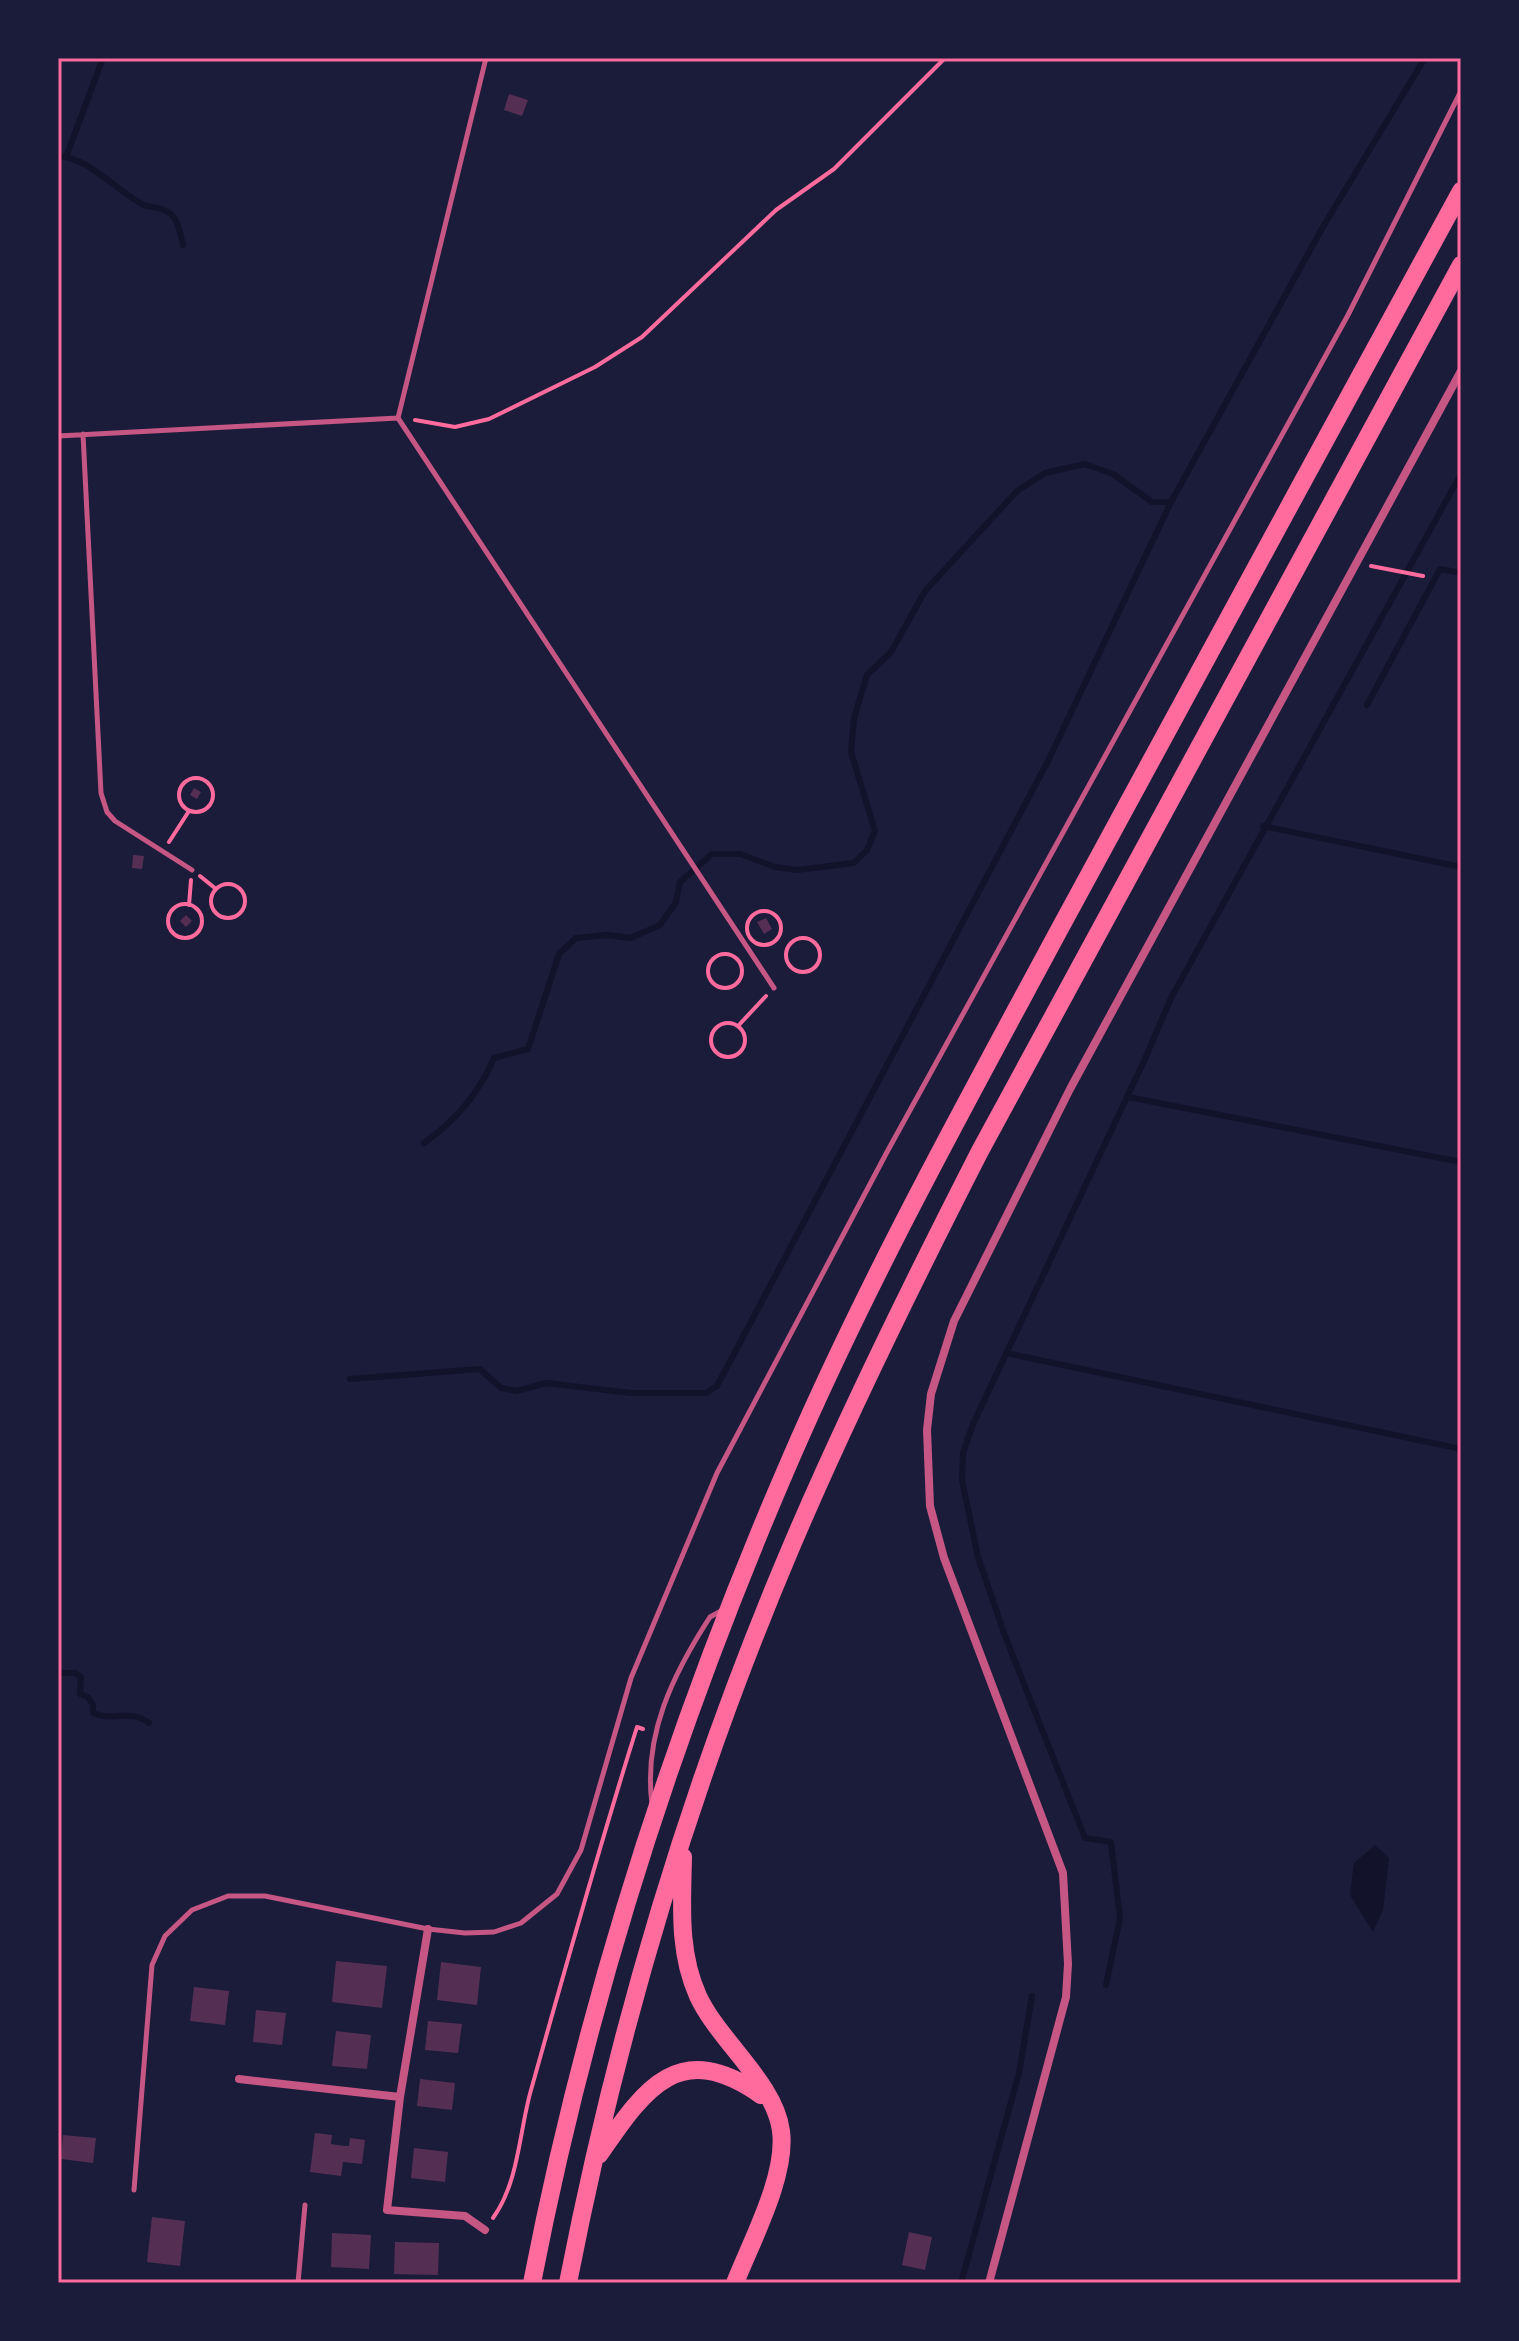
<svg xmlns="http://www.w3.org/2000/svg" width="1519" height="2341" viewBox="0 0 1519 2341" font-family="'Roboto Serif',serif">
  <style>
    .water { fill: #12122b }
    .lines { fill: none; stroke-linecap: round; stroke-linejoin: round }
    .stream { stroke: #12122b; stroke-width: 6 }
    .building { fill: #542f53 }
    .path { stroke: #ff6b9d; stroke-width: 4 }
    .service { stroke: #c65784; stroke-width: 5 }
    .minor { stroke: #c65784; stroke-width: 8 }
    .trunk { stroke: #ff6b9d; stroke-width: 18 }
    .neatline { fill: none; stroke: #ff6b9d; stroke-width: 3 }
  </style>
  <rect width="100%" height="100%" fill="#1b1b3a"/>
  <path class="water" d="M1375 1845 1389 1858 1383 1910 1373 1932 1350 1895 1354 1863Z"/>
  <g class="lines">
    <path class="stream" d="M58 156C89 157 117 192 144 205 151 208 162 207 168 212 179 219 180 234 183 245
      M66 157 103 58
      M1367 705 1440 569 1461 573
      M1263 826 1461 867
      M1128 1097 1461 1162
      M424 1143C456 1120 478 1095 494 1058L528 1049 559 954 576 938 607 935 631 938 660 925 676 902 680 882 712 854H740L775 867 797 870 854 863 867 850 875 831 851 752 854 718 867 675 891 652 925 591 1017 491 1045 473 1085 464 1113 474 1152 502H1171L1324 225 1425 58
      M1006 1353 1461 1449
      M350 1379 480 1369 501 1388 517 1391 546 1383 631 1393H706L717 1386 1048 761 1171 502
      M58 1673H75L81 1677 80 1694 88 1697 93 1705V1713C113 1722 129 1708 149 1723
      M1106 1985 1120 1918 1111 1842 1085 1838 1005 1636 978 1557 962 1480 963 1453 973 1424 1144 1061 1171 998 1461 474
      M961 2283 1019 2073 1032 1996"/>
  </g>
  <path class="building" d="M509 94 528 100 522 116 504 110Z
    M194 788 201 792 197 799 190 795Z
    M133 855 144 856 142 869 132 868Z
    M186 915 192 921 186 927 180 921Z
    M766 918 772 929 764 934 757 922Z
    M336 1961 387 1966 382 2008 332 2002Z
    M441 1962 481 1967 477 2005 437 2000Z
    M194 1987 229 1991 225 2025 190 2021Z
    M256 2010 286 2013 282 2045 253 2042Z
    M428 2021 462 2024 458 2053 425 2050Z
    M336 2031 371 2035 367 2069 332 2066Z
    M420 2079 455 2083 452 2110 417 2106Z
    M315 2133 332 2135 331 2144 345 2146H349L350 2138 365 2140 362 2164 343 2162 341 2176 310 2172Z
    M63 2135 96 2138 93 2163 61 2159Z
    M414 2148 448 2152 445 2182 411 2178Z
    M152 2217 185 2221 180 2266 147 2262Z
    M909 2232 932 2237 925 2270 902 2265Z
    M332 2233 371 2235 369 2269 331 2267Z
    M395 2242 439 2243 438 2275 394 2274Z"/>
  <g class="lines">
    <path class="path" d="M415 420 455 427 489 419 595 367 642 337 776 210 834 169 945 58
      M1371 566 1423 576
      M179 795a17 17 0 1 1 34 0a17 17 0 1 1-34 0Z
      M169 842 189 811
      M200 876 216 889
      M211 901a17 17 0 1 1 34 0a17 17 0 1 1-34 0Z
      M168 921a17 17 0 1 1 34 0a17 17 0 1 1-34 0Z
      M189 905 191 880
      M747 928a17 17 0 1 1 34 0a17 17 0 1 1-34 0Z
      M786 955a17 17 0 1 1 34 0a17 17 0 1 1-34 0Z
      M708 971a17 17 0 1 1 34 0a17 17 0 1 1-34 0Z
      M711 1040a17 17 0 1 1 34 0a17 17 0 1 1-34 0Z
      M738 1026 766 996
      M493 2218C519 2182 519 2132 531 2090 565 1969 599 1847 637 1727L643 1729"/>
    <path class="service" d="M486 58 398 418 774 988
      M83 434 101 793 107 812 115 821 192 870
      M58 436 398 418
      M652 1804C643 1735 673 1674 710 1617L721 1611
      M134 2190 152 1965 165 1936 192 1910 228 1896H265L428 1929 465 1933 494 1932 521 1923 557 1894 581 1850 631 1678 717 1473 887 1152 1348 315 1461 91
      M298 2283 305 2205"/>
    <path class="minor" d="M428 1929 400 2097 387 2210 465 2216 485 2230
      M239 2079 400 2097
      M989 2283 1066 1997 1068 1964 1063 1873 944 1558 930 1506 927 1430 931 1394 954 1321 1070 1089 1461 371"/>
    <path class="trunk" d="M683 1857C682 1905 678 1952 698 1996 718 2040 775 2083 781 2131 787 2176 751 2242 735 2283
      M599 2155C644 2090 678 2037 761 2095
      M532 2283C587 1999 676 1723 791 1458 869 1278 965 1105 1058 932 1191 685 1327 438 1461 191
      M568 2283C617 2031 691 1782 792 1545 849 1411 914 1280 980 1151L1461 265"/>
  </g>
  <rect width="1519" height="2341" fill="none" stroke="#1b1b3a" stroke-width="120"/>
  <rect x="60" y="60" width="1399" height="2221" class="neatline"/>
</svg>
